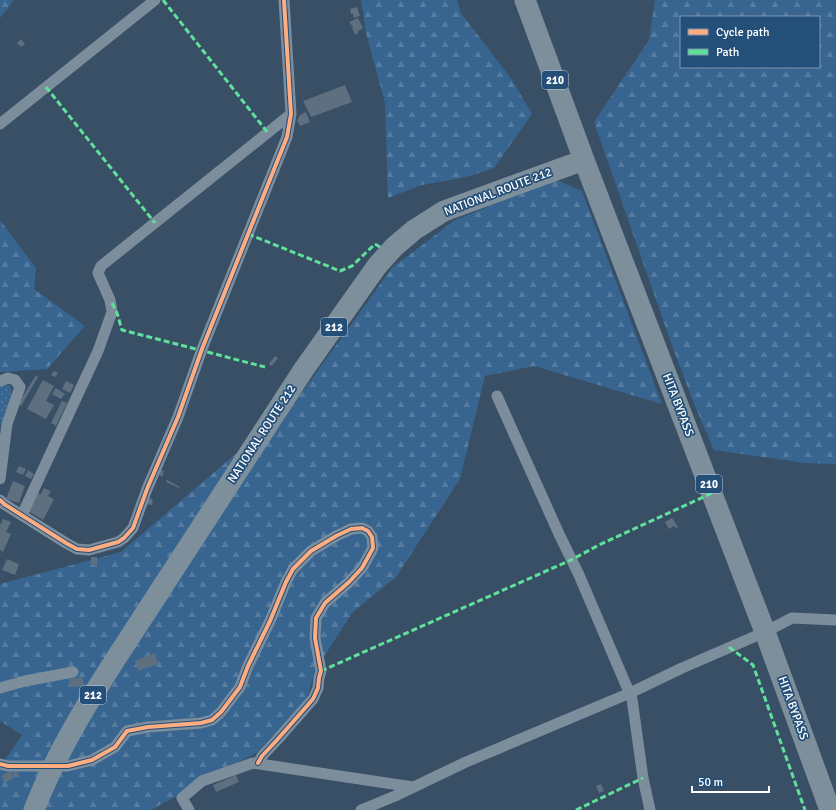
<svg xmlns="http://www.w3.org/2000/svg" width="836" height="810" viewBox="0 0 836 810" font-family="Signika,sans-serif">
  <style>
    .grass { fill: url(#grass-dots) }
    .forest { fill: url(#forest-firs); fill-rule: evenodd }
    .building { fill: #5e6f80 }
    .lines { fill: none; stroke-linecap: round; stroke-linejoin: round }
    .street { stroke: #7c8d9c; stroke-width: 11 }
    .highway { stroke: #7e8f9c; stroke-width: 21 }
    .highway-bridge { stroke: #7e8f9c; stroke-width: 21 }
    .quiet { stroke: #60e19b; stroke-width: 3; stroke-dasharray: 6 3; stroke-linecap: butt }
    .cycleway-casing { stroke: #244f79; stroke-width: 6 }
    .cycleway { stroke: #ffac80; stroke-width: 4 }
    .labels { text-anchor: middle; dominant-baseline: central; stroke-width: 3.5; stroke-linejoin: round; paint-order: stroke }
    .shield { fill: #244f79; stroke: #bdcad7; stroke-width: 1 }
    .shield-label { font-size: 11px; font-weight: bold; fill: #fff }
    .street-label { font-size: 12px; fill: #fff; stroke: #244f79 }
  </style>
  <defs>
    <pattern id="grass-dots" width="8" height="8" patternUnits="userSpaceOnUse"><rect width="8" height="8" fill="#386590"/><path d="M2 2h.1M6 6h.1" fill="none" stroke="#567ca1" stroke-width="1.8" stroke-linecap="round"/></pattern>
    <pattern id="forest-firs" width="22" height="20" patternUnits="userSpaceOnUse"><rect width="22" height="20" fill="#386590"/><path d="M5 1l3.5 6h-7zM16 11l3.5 6h-7z" fill="#567ca1"/></pattern>
  </defs>
  <rect width="100%" height="100%" fill="#384f65"/>
  <path class="grass" d="M2 384 9 385 12 390 10 401 0 426V386Z"/>
  <path class="forest" d="M0 0H14L0 18Z
    M361 0H457L461 13 512 80 532 114 494 168 467 177 422 185 388 198 385 103 366 33Z
    M655 0H836V464L805 463 714 450 695 406 674 351 594 122 649 40ZM681 17H819V67H681Z
    M556 180 582 191 662 404 534 366 485 376 460 479 396 577 353 612 315 670 306 702 277 733 256 753 151 810H0V767L22 735 0 721V584L121 552 292 406 392 268 455 220Z
    M0 220 36 268 34 289 85 326 47 369 0 372Z"/>
  <path class="building" d="M357 7 360 16 354 18 353 14H351L350 9Z
    M358 18 363 28 358 31V33L355 35 352 28 353 27 349 22Z
    M21 39 25 44 21 47 17 43Z
    M345 85 352 102 311 117 303 101Z
    M306 112 310 122 300 126 297 121 300 115Z
    M275 356 278 358 272 366 269 364Z
    M54 371 58 373 55 377 51 375Z
    M36 375 38 377 21 406 18 404Z
    M43 380 54 386 46 401 54 405 46 419 27 409Z
    M66 381 74 385 70 393 62 389Z
    M56 388 65 394 61 399 52 394Z
    M62 401 67 403 56 426 51 423Z
    M19 466 26 469 23 475 16 472Z
    M28 470 34 474 31 479 25 476Z
    M159 470 164 471 162 477 157 473Z
    M167 480 180 487 179 488 166 482Z
    M13 481 25 486 19 503 6 499Z
    M44 488 51 491 48 496 54 499 43 520 28 511 38 493 41 494Z
    M147 496 153 500 152 505 145 504Z
    M672 518 678 527 676 528 674 526 669 529 665 522Z
    M3 519 11 522 6 532 11 534 3 552 0 550V525Z
    M91 557H97V566L91 565Z
    M7 559 19 564 15 575 2 570Z
    M155 653 158 664 138 671 135 661Z
    M82 677 84 686 70 687 69 679Z
    M11 771 13 776 14 771 19 773 18 777 13 776 14 778 4 783 3 780 4 779 1 776Z
    M236 775 239 782 216 792 213 785Z
    M601 784 604 791 599 793 596 786Z"/>
  <g class="lines">
    <path class="street" d="M0 124 155 0
      M0 381 8 378 15 380 20 387 7 424 0 479
      M497 396 559 534 579 575 632 699 643 778 650 810
      M0 500 4 504 66 543 77 549 89 550 118 542 124 538 133 528 147 489 178 417 202 349 287 137 291 114 284 0
      M22 515 98 351 112 312 110 300 98 273 101 266 291 114
      M0 688 25 681 73 672
      M0 764 8 766H68L92 760 115 747 127 731 148 727 201 723 212 720 221 712 240 687 248 666 270 621 286 582 293 569 311 551 336 536 351 529 362 528 368 531 372 537 373 548 362 568 349 582 325 603 316 618 315 638 321 671 319 678 318 688 313 699 277 740 262 756 258 763
      M189 810 182 798 202 781 253 763 413 787
      M361 810 395 796 466 762 630 693 682 668 765 632 792 618 836 620"/>
    <path class="highway" d="M525 0 584 160 765 632 830 810
      M163 586 304 369 377 266 394 247 414 230 444 211 584 160"/>
    <path class="highway-bridge" d="M34 810C65 730 117 658 163 586"/>
    <path class="quiet" d="M163 0 268 133
      M46 87 155 223
      M248 234 340 271 352 266 375 244 380 247
      M112 303 117 313 122 330 265 367
      M729 647 753 665 805 810
      M321 671 571 560 599 545 712 493
      M576 810 643 778"/>
    <defs>
      <path id="cycleway" d="M0 500 4 504 66 543 77 549 89 550 118 542 124 538 133 528 147 489 178 417 202 349 287 137 291 114 284 0
        M0 764 8 766H68L92 760 115 747 127 731 148 727 201 723 212 720 221 712 240 687 248 666 270 621 286 582 293 569 311 551 336 536 351 529 362 528 368 531 372 537 373 548 362 568 349 582 325 603 316 618 315 638 321 671 319 678 318 688 313 699 277 740 262 756 258 763"/>
    </defs>
    <use href="#cycleway" class="cycleway-casing"/>
    <use href="#cycleway" class="cycleway"/>
  </g>
  <g class="labels">
    <g class="shield">
      <rect x="542" y="71" width="26" height="18" rx="3"/>
      <rect x="321" y="318" width="26" height="18" rx="3"/>
      <rect x="696" y="475" width="26" height="18" rx="3"/>
      <rect x="80" y="686" width="26" height="18" rx="3"/>
    </g>
    <g class="shield-label">
      <text x="555" y="80">210</text>
      <text x="334" y="327">212</text>
      <text x="709" y="484">210</text>
      <text x="93" y="695">212</text>
    </g>
    <g class="street-label">
      <text transform="translate(498 192) rotate(-21)">NATIONAL ROUTE 212</text>
      <text transform="translate(678 405) rotate(69)">HITA BYPASS</text>
      <text transform="translate(262 434) rotate(-57)">NATIONAL ROUTE 212</text>
      <text transform="translate(793 708) rotate(70)">HITA BYPASS</text>
    </g>
  </g>
  <rect x="680" y="16" width="140" height="52" fill="#244f79" stroke="#7c95af"/>
  <rect x="688" y="29" width="20" height="6" fill="#ffac80" stroke="#7c95af"/>
  <text x="716" y="36" font-size="12" fill="#ffffff">Cycle path</text>
  <rect x="688" y="49" width="20" height="6" fill="#60e19b" stroke="#7c95af"/>
  <text x="716" y="56" font-size="12" fill="#ffffff">Path</text>
  <path d="M692 786v6h77v-6" fill="none" stroke="#ffffff" stroke-width="2"/>
  <text x="698" y="786" font-size="12" fill="#ffffff" stroke="#244f79" stroke-width="3" paint-order="stroke">50 m</text>
</svg>
